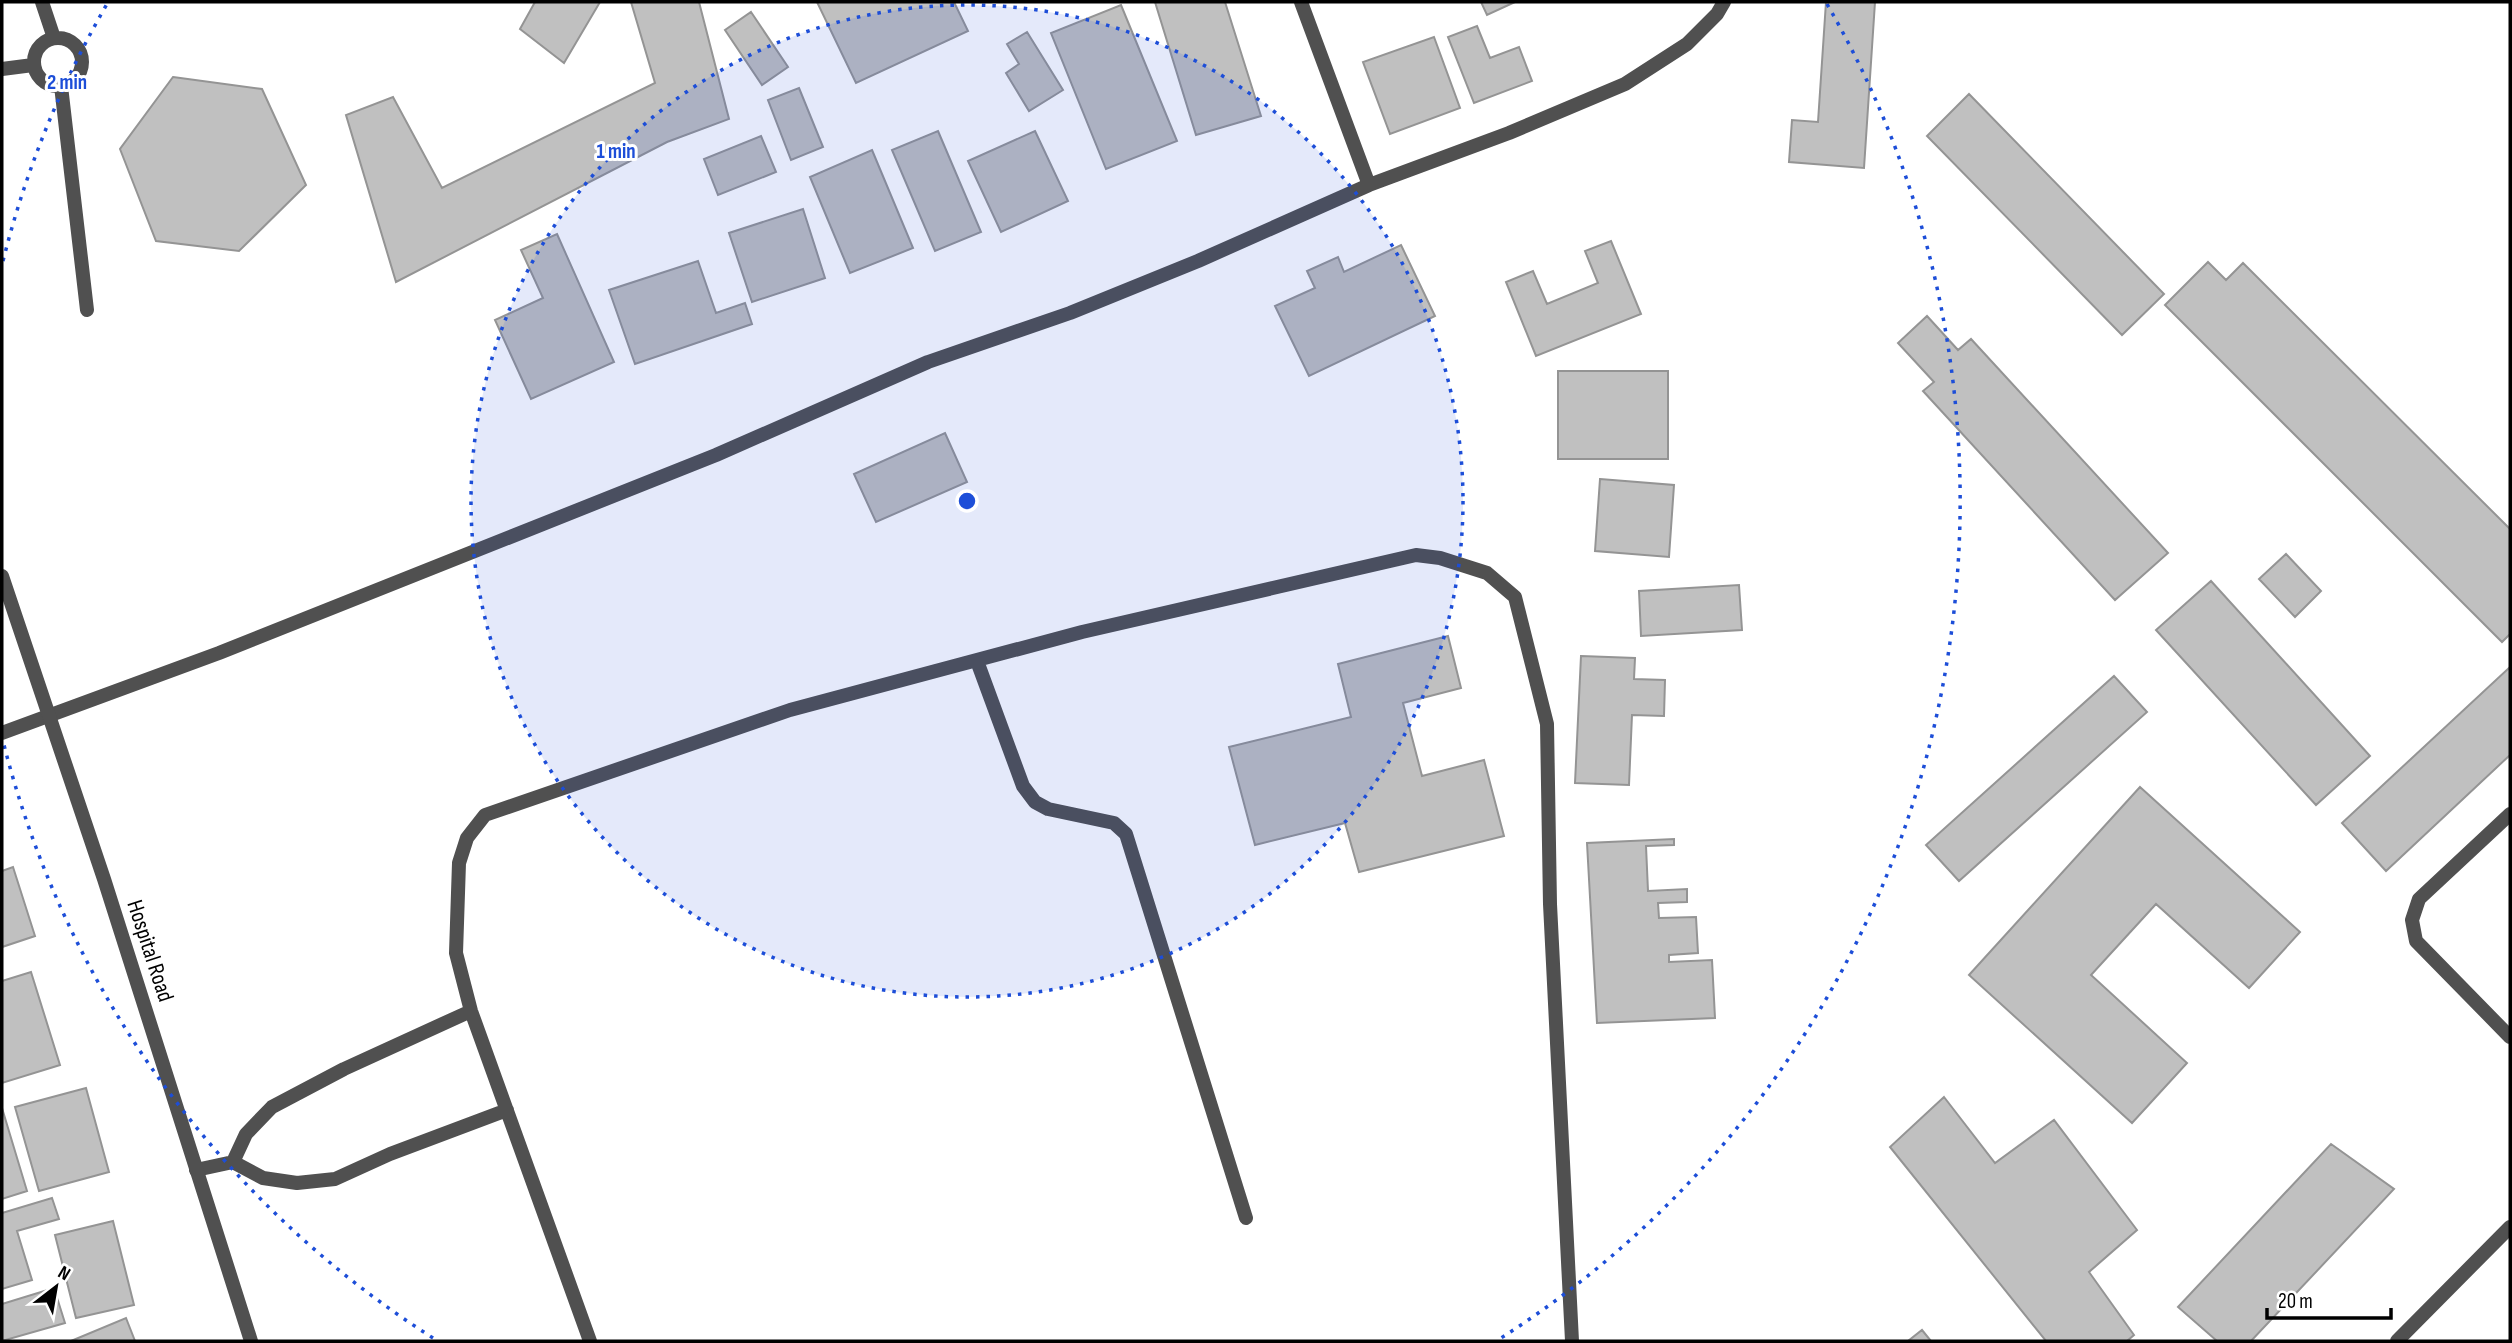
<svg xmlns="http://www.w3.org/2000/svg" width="2512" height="1343" viewBox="0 0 2512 1343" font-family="'Sofia Sans Condensed',sans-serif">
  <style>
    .building { fill: #c0c0c0; stroke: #949494; stroke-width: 2 }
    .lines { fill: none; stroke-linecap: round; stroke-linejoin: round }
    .service { stroke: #505050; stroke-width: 14 }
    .minor { stroke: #505050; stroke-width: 14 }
    .tertiary { stroke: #505050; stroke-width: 14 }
    .ring { fill: none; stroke: #1d4ed8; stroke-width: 3.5; stroke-dasharray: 3.5 7 }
    .labels { text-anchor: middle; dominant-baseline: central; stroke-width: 6; stroke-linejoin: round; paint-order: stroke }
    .street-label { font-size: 23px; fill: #000; stroke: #fff }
    .centre { fill: #1d4ed8; stroke: #fff; stroke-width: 3.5 }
    .ring-label { font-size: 21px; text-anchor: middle; font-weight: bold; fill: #1d4ed8; stroke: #fff; stroke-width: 6; stroke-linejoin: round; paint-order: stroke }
  </style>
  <rect width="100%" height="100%" fill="#fff"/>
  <path class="building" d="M535 2H600L564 63 520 29Z
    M631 2H699L729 119 667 142 396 282 346 115 393 97 442 188 655 83Z
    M817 2H954L968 31 856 83Z
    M1155 2H1225L1261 116 1196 135Z
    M1481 2H1515L1487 15Z
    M1826 2H1875L1864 168 1789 162 1792 120 1818 122Z
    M1121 5 1177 141 1106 169 1051 33Z
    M751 12 788 67 762 85 725 30Z
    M1477 26 1490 58 1519 47 1532 81 1474 103 1448 37Z
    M1027 32 1063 90 1029 111 1006 73 1019 64 1007 44Z
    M1434 37 1460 108 1390 134 1363 62Z
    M173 77 262 89 306 185 239 251 156 241 120 149Z
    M799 88 823 147 791 160 768 100Z
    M1969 94 2164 294 2122 335 1927 136Z
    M938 131 981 232 935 251 892 150Z
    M1035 131 1068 201 1001 232 968 161Z
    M761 136 776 172 718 195 704 159Z
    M872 150 913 248 850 273 810 177Z
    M803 209 825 278 752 302 729 233Z
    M557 234 614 362 531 399 495 320 543 298 521 250Z
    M1611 241 1641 314 1536 356 1506 282 1533 271 1547 304 1598 283 1585 251Z
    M1401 245 1435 316 1309 376 1275 306 1315 288 1307 271 1338 257 1344 272Z
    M698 261 716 313 745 303 752 324 635 364 609 290Z
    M2208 262 2226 280 2243 263 2510 529V634L2502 642 2165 305Z
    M1927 316 1958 350 1971 339 2168 553 2115 600 1923 391 1934 382 1898 343Z
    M1558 371H1668V459H1558Z
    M945 433 967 482 876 522 854 474Z
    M1600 479 1674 485 1669 557 1595 551Z
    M2286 554 2321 591 2295 617 2259 579Z
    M2211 581 2370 756 2316 805 2156 630Z
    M1739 585 1742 630 1641 636 1639 591Z
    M1448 636 1461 688 1403 703 1422 776 1484 760 1504 836 1359 872 1345 823 1255 845 1229 747 1351 717 1338 664Z
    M1581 656 1635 658 1634 679 1665 680 1664 716 1632 715 1629 785 1575 783Z
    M2510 667V755L2386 871 2342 823Z
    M2114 676 2147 712 1959 881 1926 845Z
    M2140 787 2300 932 2249 988 2156 904 2091 975 2187 1063 2132 1123 1969 975Z
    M1674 839V845L1646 846 1648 891 1687 889V902L1658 903 1659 918 1696 917 1698 953 1669 955V962L1712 960 1715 1018 1597 1023 1587 843Z
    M13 867 35 936 2 947V871Z
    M31 972 60 1065 2 1083V981Z
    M86 1088 109 1172 39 1191 15 1107Z
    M1944 1097 1995 1163 2054 1120 2137 1230 2089 1272 2134 1335 2127 1341H2046L1890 1147Z
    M2 1108 27 1191 2 1199Z
    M2331 1144 2394 1189 2251 1341H2217L2178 1307Z
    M52 1198 59 1219 17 1231 32 1280 2 1289V1213Z
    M113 1221 134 1305 76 1318 55 1235Z
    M54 1288 65 1323 2 1341V1304Z
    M126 1318 135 1341H71Z
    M1922 1330 1931 1341H1908Z"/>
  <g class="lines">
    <path class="service" d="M42 2 54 38
      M34 62a24 24 0 1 1 48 0a24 24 0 1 1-48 0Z
      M2 69 33 65
      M61 86 87 310
      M977 661 1023 786 1035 802 1048 809 1114 823 1126 834 1246 1218
      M2510 814 2419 899 2412 920 2416 941 2510 1037
      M233 1162 246 1134 272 1107 344 1069 471 1011
      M196 1170 233 1162 263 1178 297 1183 335 1179 390 1154 507 1110
      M590 1341 471 1011 456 953 459 863 467 838 485 815 790 710 1082 632 1416 555 1440 558 1487 573 1515 597 1547 724 1550 904 1572 1341
      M2397 1341 2510 1227"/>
    <path class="minor" d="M1301 2 1369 185
      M2 733 219 653 716 455 928 362 1070 313 1198 261 1369 185 1509 133 1625 84 1687 44 1717 14 1724 2"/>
    <path class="tertiary" d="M2 576 104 879 251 1341"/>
  </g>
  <circle cx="967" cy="501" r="496" fill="#1d4ed8" fill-opacity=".12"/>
  <g class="ring">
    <circle cx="967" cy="501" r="496"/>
    <path d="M433 1338A993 993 0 0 1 3 741M3 261A993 993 0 0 1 107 4M1827 4A993 993 0 0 1 1501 1338"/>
  </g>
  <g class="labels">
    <g class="street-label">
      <text transform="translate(150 951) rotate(72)">Hospital Road</text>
    </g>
  </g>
  <circle cx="967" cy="501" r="10" class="centre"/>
  <g class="ring-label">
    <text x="67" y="89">2 min</text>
    <text x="616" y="158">1 min</text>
  </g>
  <rect width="2512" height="1343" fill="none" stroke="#000000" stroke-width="7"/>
  <g transform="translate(56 1287) rotate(31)" stroke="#ffffff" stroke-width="5" paint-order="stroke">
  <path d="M0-5L12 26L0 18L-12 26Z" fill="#000000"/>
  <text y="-10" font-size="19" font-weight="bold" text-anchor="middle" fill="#000000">N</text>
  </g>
  <path d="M2267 1308v10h124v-10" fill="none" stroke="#000000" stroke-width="3.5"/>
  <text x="2278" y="1308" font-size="21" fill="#000000" stroke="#ffffff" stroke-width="5" paint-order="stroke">20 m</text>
</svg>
